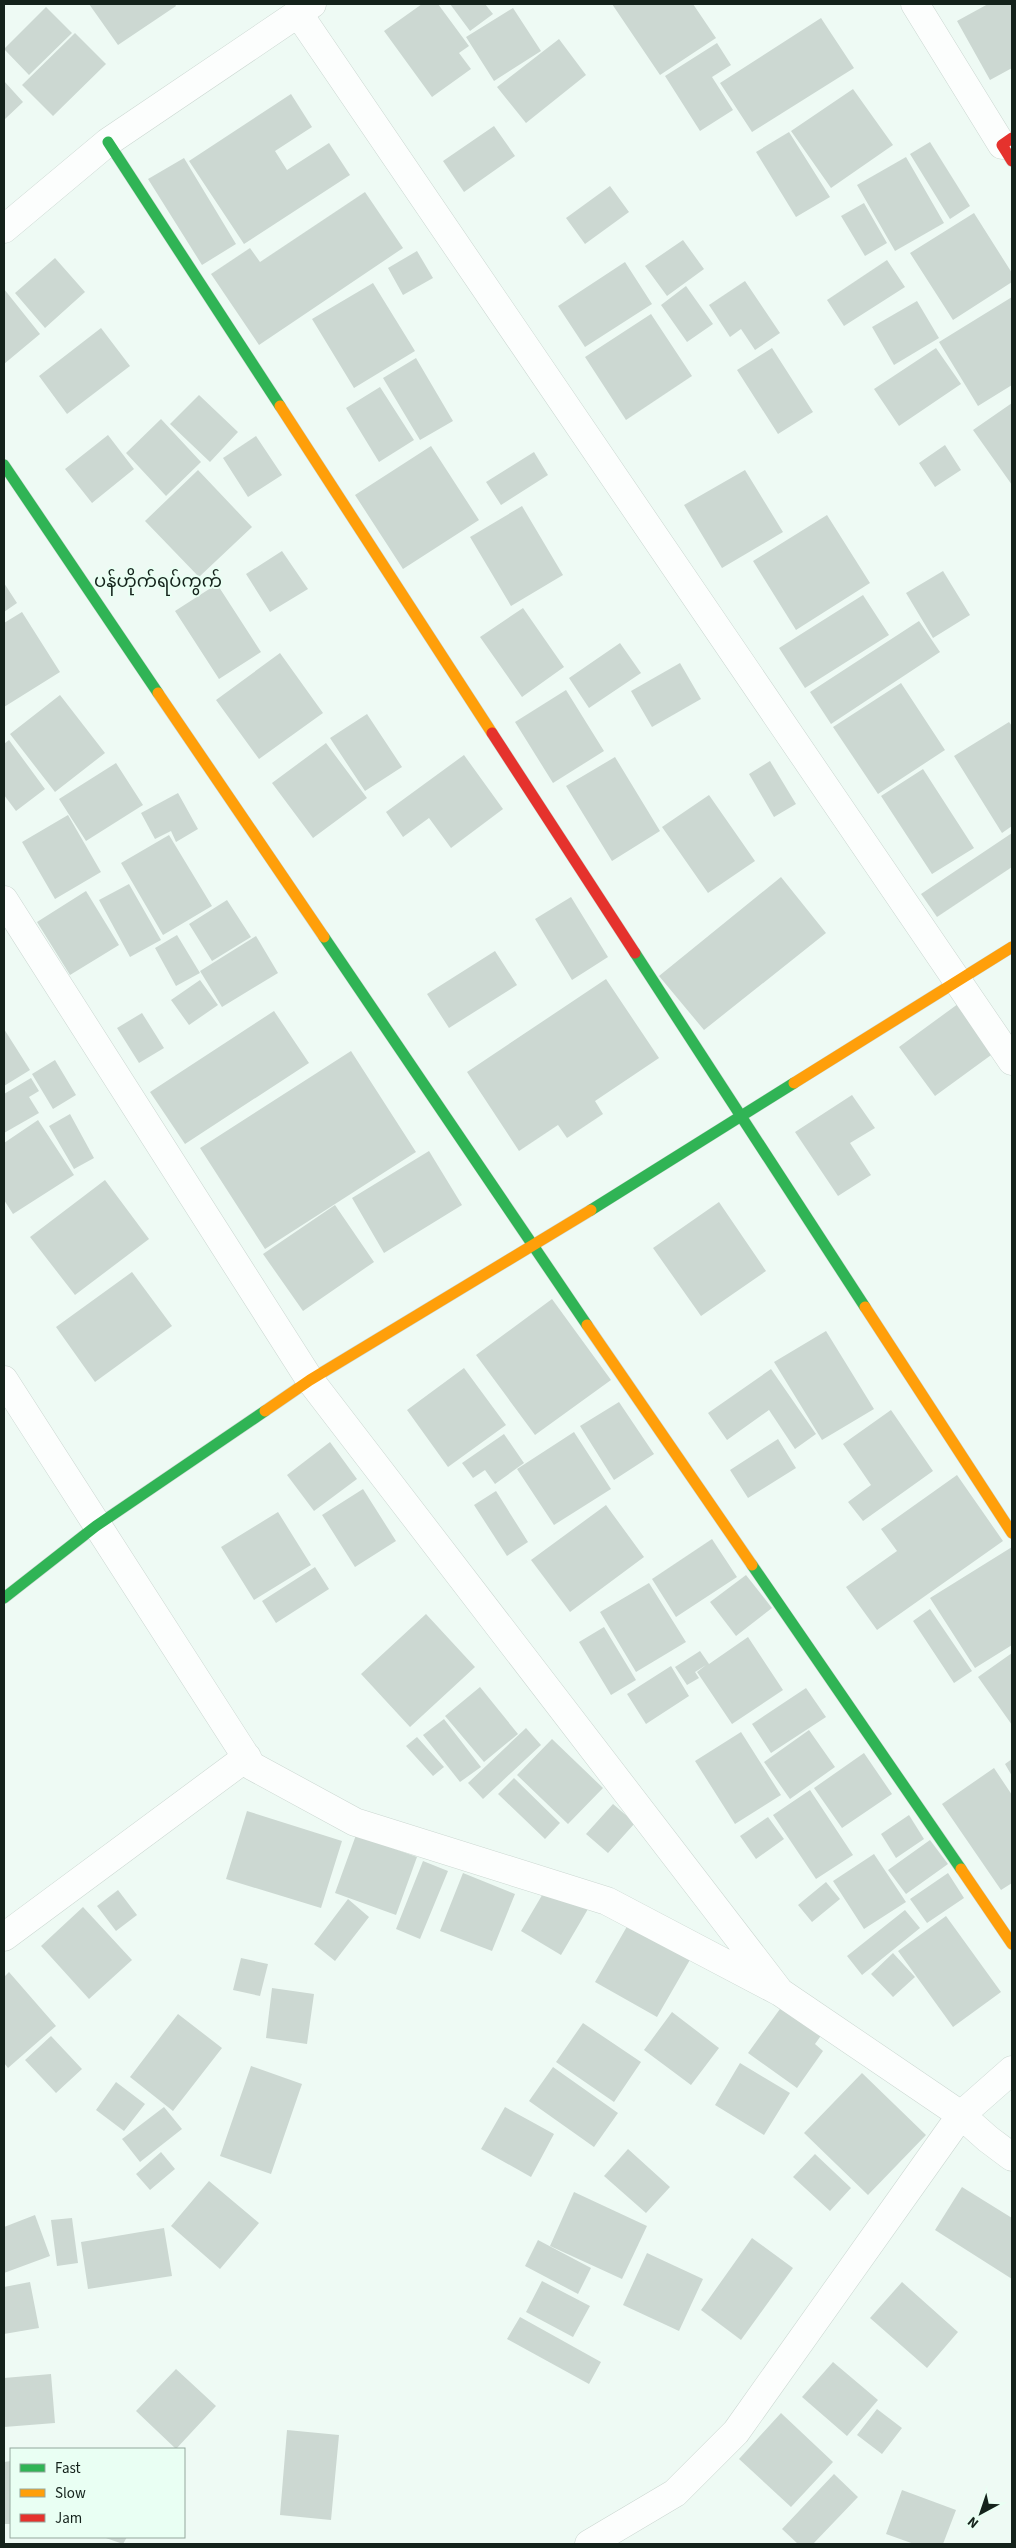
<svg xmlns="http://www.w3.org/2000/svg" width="1016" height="2548" viewBox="0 0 1016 2548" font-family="'Source Sans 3','Noto Sans Myanmar',sans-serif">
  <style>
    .building { fill: #ccd8d2 }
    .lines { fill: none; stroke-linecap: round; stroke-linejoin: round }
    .street-casing { stroke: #cbd7d1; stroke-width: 29 }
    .fast-casing { stroke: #cbd7d1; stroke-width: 12 }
    .slow-casing { stroke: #cbd7d1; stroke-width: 12 }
    .jam-casing { stroke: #cbd7d1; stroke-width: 12 }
    .street { stroke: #fcfefd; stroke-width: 28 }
    .fast { stroke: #30b455; stroke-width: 11 }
    .slow { stroke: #ff9f0a; stroke-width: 11 }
    .jam { stroke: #e5322d; stroke-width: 11 }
    .labels { text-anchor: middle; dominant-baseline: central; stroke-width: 4; stroke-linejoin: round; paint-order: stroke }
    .quarter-label { font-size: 18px; fill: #14221b; stroke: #e9fff3 }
  </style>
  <rect width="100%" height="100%" fill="#eefaf4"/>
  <path class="building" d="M89 4H175L176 6 118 45Z
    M422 4H438L469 46 459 53 471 69 432 97 384 31Z
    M450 4H485L493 14 470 31Z
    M612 4H693L716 38 660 75Z
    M988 4H1012V68L990 80 957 21Z
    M46 7 72 33 29 75 4 49Z
    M513 8 541 51 494 81 466 37Z
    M821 18 854 68 752 132 720 83Z
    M75 33 106 64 53 116 22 85Z
    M559 39 586 75 526 123 497 87Z
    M717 43 731 65 712 77 733 110 700 131 665 76Z
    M4 81 23 102 4 120Z
    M853 89 893 145 831 188 791 131Z
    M291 94 312 127 275 151 287 170 329 143 350 175 244 244 189 161Z
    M494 126 515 156 464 192 443 161Z
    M789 132 830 197 796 217 756 152Z
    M930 142 970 206 950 219 910 154Z
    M906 157 944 223 895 251 857 185Z
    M184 158 236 244 202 265 148 179Z
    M610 186 629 212 585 244 566 218Z
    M365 192 403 248 259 345 211 274 250 248 260 262Z
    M864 203 887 243 865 256 841 216Z
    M974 213 1012 273V282L953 320 910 253Z
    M683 240 704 269 667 296 645 266Z
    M417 251 433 278 403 295 388 268Z
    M55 258 85 292 45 328 15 293Z
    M887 260 905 287 844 326 827 300Z
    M625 262 652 304 585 347 558 306Z
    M745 281 780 333 755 350 741 329 730 337 709 305Z
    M373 283 415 351 354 388 312 319Z
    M686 286 713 324 687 342 661 305Z
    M4 289 40 334 4 364Z
    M1012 297V385L978 406 939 342Z
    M917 301 939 338 894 365 872 327Z
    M651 314 692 376 626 420 585 357Z
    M101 328 130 366 67 414 39 376Z
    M772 348 813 412 778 434 737 370Z
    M936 348 961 384 899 426 874 389Z
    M416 358 453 421 420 440 383 378Z
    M380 387 414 440 379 462 346 408Z
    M199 395 238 432 210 462 170 424Z
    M1012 403V485L973 430Z
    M161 419 201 462 166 496 126 453Z
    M108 435 134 469 92 503 65 469Z
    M256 436 282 475 248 497 223 458Z
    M945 445 961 470 935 487 919 463Z
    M431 446 479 520 403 569 355 495Z
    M534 452 548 475 501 505 486 482Z
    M198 470 252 527 199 577 145 521Z
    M745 470 783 532 722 568 684 505Z
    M522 506 563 575 511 606 470 537Z
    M827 515 870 583 796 630 753 561Z
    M282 551 308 589 270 612 246 574Z
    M943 571 970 615 933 638 906 593Z
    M4 583 17 603 4 612Z
    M217 584 261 652 219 679 175 611Z
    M863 595 889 635 805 688 779 648Z
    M523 608 564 667 522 697 480 637Z
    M22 612 60 672 4 707V623Z
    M919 621 940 652 831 724 810 692Z
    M620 643 641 673 589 708 569 678Z
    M280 653 323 713 259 759 216 700Z
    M680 663 701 699 652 727 631 691Z
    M901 683 945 750 878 794 833 727Z
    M566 690 604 751 553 783 515 722Z
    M60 695 105 753 55 792 10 734Z
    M367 714 402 767 365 791 330 738Z
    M1009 722 1012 726V826L1002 833 954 756Z
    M9 740 45 789 16 811 4 795V744Z
    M326 743 367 798 313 838 272 783Z
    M464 755 503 809 451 848 429 818 403 837 386 812Z
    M615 757 660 831 612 861 566 786Z
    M770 761 796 804 774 817 749 774Z
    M116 763 143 805 86 841 59 799Z
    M923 769 974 848 932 874 881 796Z
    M178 793 198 829 176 842 171 831 155 839 141 813Z
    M709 795 755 861 708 893 662 827Z
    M68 815 101 872 55 899 22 842Z
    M1012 833V867L937 917 921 894Z
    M169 835 212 906 163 935 121 863Z
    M781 877 826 933 704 1030 659 976Z
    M129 884 161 940 130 957 99 900Z
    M86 891 119 945 70 975 37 922Z
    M571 897 608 957 572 980 535 919Z
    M227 900 251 937 212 961 189 924Z
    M177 935 200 973 176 986 155 948Z
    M256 936 278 973 222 1007 200 971Z
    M495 951 517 985 449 1028 427 994Z
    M606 979 659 1058 595 1101 603 1114 567 1138 558 1125 519 1151 467 1072Z
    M200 980 218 1005 189 1025 171 1000Z
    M962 1001 998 1050 935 1096 899 1047Z
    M274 1011 309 1063 185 1144 150 1092Z
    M142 1013 164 1048 139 1063 117 1028Z
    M4 1029 30 1070 4 1086Z
    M351 1051 416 1152 265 1249 200 1148Z
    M55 1060 76 1095 53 1109 32 1074Z
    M31 1078 39 1091 29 1097 39 1113 4 1133V1094Z
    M852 1095 875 1128 850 1143 871 1175 838 1196 795 1132Z
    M70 1114 94 1158 74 1169 49 1126Z
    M38 1120 74 1175 13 1214 4 1200V1143Z
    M429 1151 462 1205 384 1253 352 1198Z
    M105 1180 149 1239 75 1295 30 1237Z
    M719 1202 766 1271 701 1316 653 1248Z
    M335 1205 374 1262 303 1311 263 1254Z
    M132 1272 172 1326 95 1382 56 1327Z
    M552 1299 611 1380 535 1435 476 1355Z
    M826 1331 874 1409 822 1440 774 1362Z
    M464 1368 506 1425 448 1467 407 1410Z
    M771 1369 816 1434 795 1449 769 1410 727 1440 708 1413Z
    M619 1402 654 1454 614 1480 580 1426Z
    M891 1410 933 1471 863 1521 848 1502 871 1485 843 1444Z
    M574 1432 611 1489 554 1525 517 1469Z
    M504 1434 524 1463 495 1484 485 1470 473 1478 462 1463Z
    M778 1439 796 1468 748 1498 730 1470Z
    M330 1442 357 1479 314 1511 287 1475Z
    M957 1475 1003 1541 877 1630 846 1587 897 1551 881 1529Z
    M363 1489 396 1541 355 1567 322 1515Z
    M496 1491 528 1542 507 1556 474 1505Z
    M606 1505 644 1557 570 1612 531 1560Z
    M278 1512 311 1565 254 1600 221 1547Z
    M712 1539 737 1577 676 1617 652 1579Z
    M1012 1547V1645L975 1668 930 1598Z
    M315 1567 329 1589 276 1623 262 1601Z
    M746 1575 772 1608 736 1636 710 1602Z
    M649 1583 686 1642 636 1672 600 1612Z
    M930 1609 972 1671 954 1683 913 1621Z
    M426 1614 475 1667 410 1727 361 1674Z
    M604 1627 636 1680 611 1695 579 1642Z
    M748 1637 783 1690 732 1724 697 1672 706 1665 695 1672 699 1678 687 1685 675 1667 700 1651 709 1664Z
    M1012 1653V1725L978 1677Z
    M671 1666 689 1696 646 1724 627 1694Z
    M480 1687 518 1734 484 1762 445 1716Z
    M806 1688 826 1717 771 1753 752 1724Z
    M444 1719 481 1767 460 1782 423 1735Z
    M526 1728 541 1745 483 1799 468 1783Z
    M809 1730 835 1767 790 1799 764 1762Z
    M741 1732 781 1795 735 1824 695 1761Z
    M417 1737 444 1767 433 1776 406 1746Z
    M552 1739 603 1788 568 1824 517 1775Z
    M864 1753 892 1794 842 1828 814 1788Z
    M1012 1759V1776L1005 1764Z
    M994 1768 1012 1795V1883L1001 1890 942 1804Z
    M514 1778 560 1823 545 1839 498 1794Z
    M810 1790 853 1855 816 1879 773 1815Z
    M613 1804 635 1823 608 1853 586 1834Z
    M247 1811 342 1841 321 1908 226 1879Z
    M909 1815 924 1839 896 1858 881 1834Z
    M768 1817 784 1839 756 1859 740 1836Z
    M356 1835 417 1857 396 1915 335 1893Z
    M930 1840 948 1864 906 1894 888 1870Z
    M874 1854 906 1902 864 1929 833 1881Z
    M423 1861 448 1871 420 1939 396 1929Z
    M463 1873 515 1894 492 1951 440 1931Z
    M948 1873 964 1898 927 1923 910 1899Z
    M826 1882 840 1899 812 1922 798 1905Z
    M548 1885 588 1909 561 1955 521 1931Z
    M118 1890 137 1915 116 1931 97 1906Z
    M348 1899 369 1917 335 1961 314 1944Z
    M83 1907 132 1960 89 1999 41 1946Z
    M905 1910 920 1928 862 1975 847 1956Z
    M946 1916 1001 1992 953 2027 898 1951Z
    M629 1923 691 1958 657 2017 595 1982Z
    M893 1953 915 1977 893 1997 871 1974Z
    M241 1958 268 1964 260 1996 233 1990Z
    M9 1972 56 2026 8 2068 4 2063V1977Z
    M272 1988 314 1994 307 2044 266 2038Z
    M785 2002 825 2030 815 2044 823 2051 797 2088 748 2053Z
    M672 2012 719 2048 691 2085 644 2050Z
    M178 2014 222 2048 173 2111 130 2077Z
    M583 2023 641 2062 614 2102 556 2062Z
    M51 2036 82 2069 56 2093 25 2060Z
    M740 2063 790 2093 764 2135 715 2105Z
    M251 2066 302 2084 271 2174 220 2156Z
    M553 2067 618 2113 594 2147 529 2101Z
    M862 2073 926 2135 868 2195 804 2133Z
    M116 2082 145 2104 124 2131 96 2110Z
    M164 2107 182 2129 140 2162 122 2139Z
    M505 2107 554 2134 531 2177 481 2149Z
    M628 2149 670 2187 646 2213 604 2176Z
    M161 2152 175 2169 150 2190 136 2174Z
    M815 2154 851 2188 830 2211 793 2177Z
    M209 2181 259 2223 220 2269 171 2226Z
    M962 2187 1012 2218V2279L935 2230Z
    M574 2192 647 2226 622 2279 550 2246Z
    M35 2215 50 2256 4 2273V2227Z
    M72 2218 78 2263 57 2266 51 2220Z
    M164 2228 172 2276 88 2289 81 2242Z
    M752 2238 793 2268 741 2340 701 2310Z
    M538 2240 591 2268 578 2294 525 2266Z
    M647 2253 703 2279 679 2331 623 2305Z
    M542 2281 590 2306 573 2337 526 2312Z
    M30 2282 39 2328 4 2334V2287Z
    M902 2282 958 2332 927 2368 870 2318Z
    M520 2317 601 2362 589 2384 507 2339Z
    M833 2362 878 2400 847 2436 802 2397Z
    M176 2369 216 2406 176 2449 136 2411Z
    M51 2374 55 2423 4 2427V2378Z
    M877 2409 902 2428 882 2454 857 2435Z
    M781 2413 833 2462 791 2507 739 2459Z
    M287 2430 339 2435 331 2520 280 2515Z
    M11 2461V2524H4V2462Z
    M834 2474 858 2497 813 2544H798L782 2529Z
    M902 2490 956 2510 943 2544H914L886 2534Z
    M103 2537H127L123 2544Z"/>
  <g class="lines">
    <defs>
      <path id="street" d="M915 4 1002 145
        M298 13 1012 1061
        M4 229 108 142 312 4
        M4 900 310 1380 780 1992
        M4 1380 252 1766 355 1822 607 1901 780 1992 961 2115 988 2139 1012 2157
        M4 1937 247 1757
        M589 2544 675 2493 736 2432 961 2115 1012 2070"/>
      <path id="fast" d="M108 142 280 406
        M4 465 158 693
        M324 937 587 1325
        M635 953 865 1307
        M591 1210 794 1083
        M752 1565 961 1869
        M4 1598 96 1526 265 1411"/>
      <path id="slow" d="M280 406 492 733
        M158 693 324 937
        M794 1083 1012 947
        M865 1307 1012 1533
        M587 1325 752 1565
        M265 1411 310 1380 591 1210
        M961 1869 1012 1944"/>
      <path id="jam" d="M1012 138 1002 145 1012 161
        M492 733 635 953"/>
    </defs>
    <use href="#street" class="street-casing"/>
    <use href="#fast" class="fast-casing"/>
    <use href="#slow" class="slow-casing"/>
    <use href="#jam" class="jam-casing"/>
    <use href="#street" class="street"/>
    <use href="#fast" class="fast"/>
    <use href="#slow" class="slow"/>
    <use href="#jam" class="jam"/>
  </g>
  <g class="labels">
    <g class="quarter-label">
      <text x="158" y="581">ပန်ဟိုက်ရပ်ကွက်</text>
    </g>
  </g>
  <rect width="1016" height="2548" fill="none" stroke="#14221b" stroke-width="10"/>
  <rect x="10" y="2448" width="175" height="90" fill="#e9fff3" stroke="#94a79d"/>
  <rect x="20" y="2464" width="25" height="8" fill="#30b455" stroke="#94a79d"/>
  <text x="55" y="2473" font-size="15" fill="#14221b">Fast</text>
  <rect x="20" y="2489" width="25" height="8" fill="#ff9f0a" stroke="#94a79d"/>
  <text x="55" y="2498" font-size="15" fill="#14221b">Slow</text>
  <rect x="20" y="2514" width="25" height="8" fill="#e5322d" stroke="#94a79d"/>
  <text x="55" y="2523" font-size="15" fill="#14221b">Jam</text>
  <g transform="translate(981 2513) rotate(220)" stroke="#e9fff3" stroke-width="4" paint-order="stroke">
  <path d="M0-4L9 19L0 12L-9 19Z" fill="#14221b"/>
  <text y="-8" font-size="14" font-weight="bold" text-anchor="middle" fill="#14221b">N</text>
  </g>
</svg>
